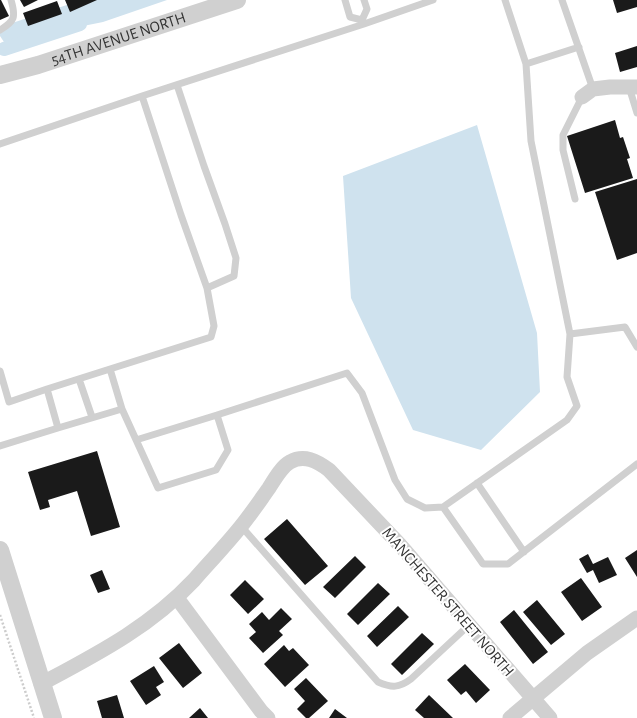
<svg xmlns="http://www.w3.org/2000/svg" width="637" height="718" viewBox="0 0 637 718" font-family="'Alegreya Sans',sans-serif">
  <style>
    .water { fill: #cfe2ee }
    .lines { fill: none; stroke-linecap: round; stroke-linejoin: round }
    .canal { stroke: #cfe2ee; stroke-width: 14 }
    .building { fill: #1a1a1a }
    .path { stroke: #cdcdcd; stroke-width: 2.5; stroke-dasharray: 2 2; stroke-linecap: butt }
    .service { stroke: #d0d0d0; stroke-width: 7 }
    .minor { stroke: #d0d0d0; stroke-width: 15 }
    .tertiary { stroke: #d0d0d0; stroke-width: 18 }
    .labels { text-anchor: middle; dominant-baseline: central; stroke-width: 4; stroke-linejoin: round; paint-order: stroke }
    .street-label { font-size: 16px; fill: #333; stroke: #fff }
  </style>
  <rect width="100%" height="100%" fill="#fff"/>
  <path class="water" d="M82 0H167L103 22 4 42 0 36V27Z
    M477 125 537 333 540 392 481 450 413 430 351 298 343 176Z"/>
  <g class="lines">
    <path class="canal" d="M4 49 80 24"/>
  </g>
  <path class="building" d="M0 0H1L9 16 0 20Z
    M20 0H38L24 7Z
    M65 0H97L70 12Z
    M613 0H637V7L617 13Z
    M57 1 62 14 28 26 23 13Z
    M637 46V67L620 72 615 53Z
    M615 120 620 138 623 137 630 158 627 159 633 178 585 193 567 136Z
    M637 179V253L617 260 595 192Z
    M97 451 120 527 91 536 77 491 48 500 50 507 40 510 28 472Z
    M287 519 328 566 305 585 264 539Z
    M637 550V577L625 558Z
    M588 554 593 564 608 557 617 575 599 583 593 570 587 573 579 559Z
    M355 556 366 567 335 598 323 587Z
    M102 570 110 589 98 593 90 575Z
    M581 578 602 607 582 621 561 592Z
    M245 580 264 599 248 614 230 595Z
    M378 583 390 594 358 625 347 614Z
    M537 600 565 634 551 645 523 612Z
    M398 606 409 617 377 647 367 636Z
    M281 608 292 619 279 631 283 635 263 653 249 638 256 632 249 624 262 612 269 620Z
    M514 610 548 652 533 664 500 622Z
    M422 633 434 644 402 675 391 664Z
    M179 643 202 673 183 688 159 658Z
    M284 645 289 651 293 648 309 665 285 687 264 664Z
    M465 664 490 690 476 703 466 691 461 695 447 680Z
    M154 666 164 682 156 687 161 695 146 705 130 681Z
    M306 678 328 701 309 718H306L297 709 305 701 294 689Z
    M117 695 124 718H102L97 701Z
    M429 695 453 718H424L415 710Z
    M200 708 208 718H189Z
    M335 709 347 718H329Z"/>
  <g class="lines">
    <path class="path" d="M0 615 34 718"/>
    <path class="service" d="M345 0 350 17 362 20 367 9 364 0
      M505 0 526 64 579 47
      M562 0 593 89
      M364 24 433 0
      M0 30C15 21 16 17 11 0
      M629 87 637 113
      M142 96 364 24 362 20
      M0 144 142 96 181 215 207 288
      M575 199 563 150V135L582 97
      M570 334 625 327 637 347
      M0 371 9 402 47 389 58 428 0 446
      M79 379 92 417
      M47 389 110 369
      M122 409 110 369 211 337 214 326 207 288 234 276 236 258 225 224 204 166 177 85
      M217 415 347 373 362 393 395 480 407 499 425 508 443 507 567 420 577 406 567 377 570 334 531 141 526 64
      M58 428 122 409 158 488 216 470 228 450 217 415 136 440
      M477 483 524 552
      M443 507 483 564H508L637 464
      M241 526 378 682C392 688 399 688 411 679L469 625"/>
    <path class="minor" d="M582 97 593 89 610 87H637
      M177 598 261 711 268 718
      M41 684C97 654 150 627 194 580 209 563 224 547 238 530 249 517 259 502 269 488 274 480 282 466 290 462 304 454 317 461 329 470L400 545 550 718
      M510 718 587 653 637 618"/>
    <g class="tertiary">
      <path id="s1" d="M0 75 38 65 237 0"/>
      <path d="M0 550 53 718"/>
    </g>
  </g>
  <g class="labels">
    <g class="street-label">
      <text stroke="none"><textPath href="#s1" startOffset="124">54TH AVENUE NORTH</textPath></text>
      <text transform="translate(448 602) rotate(49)">MANCHESTER STREET NORTH</text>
    </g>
  </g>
</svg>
